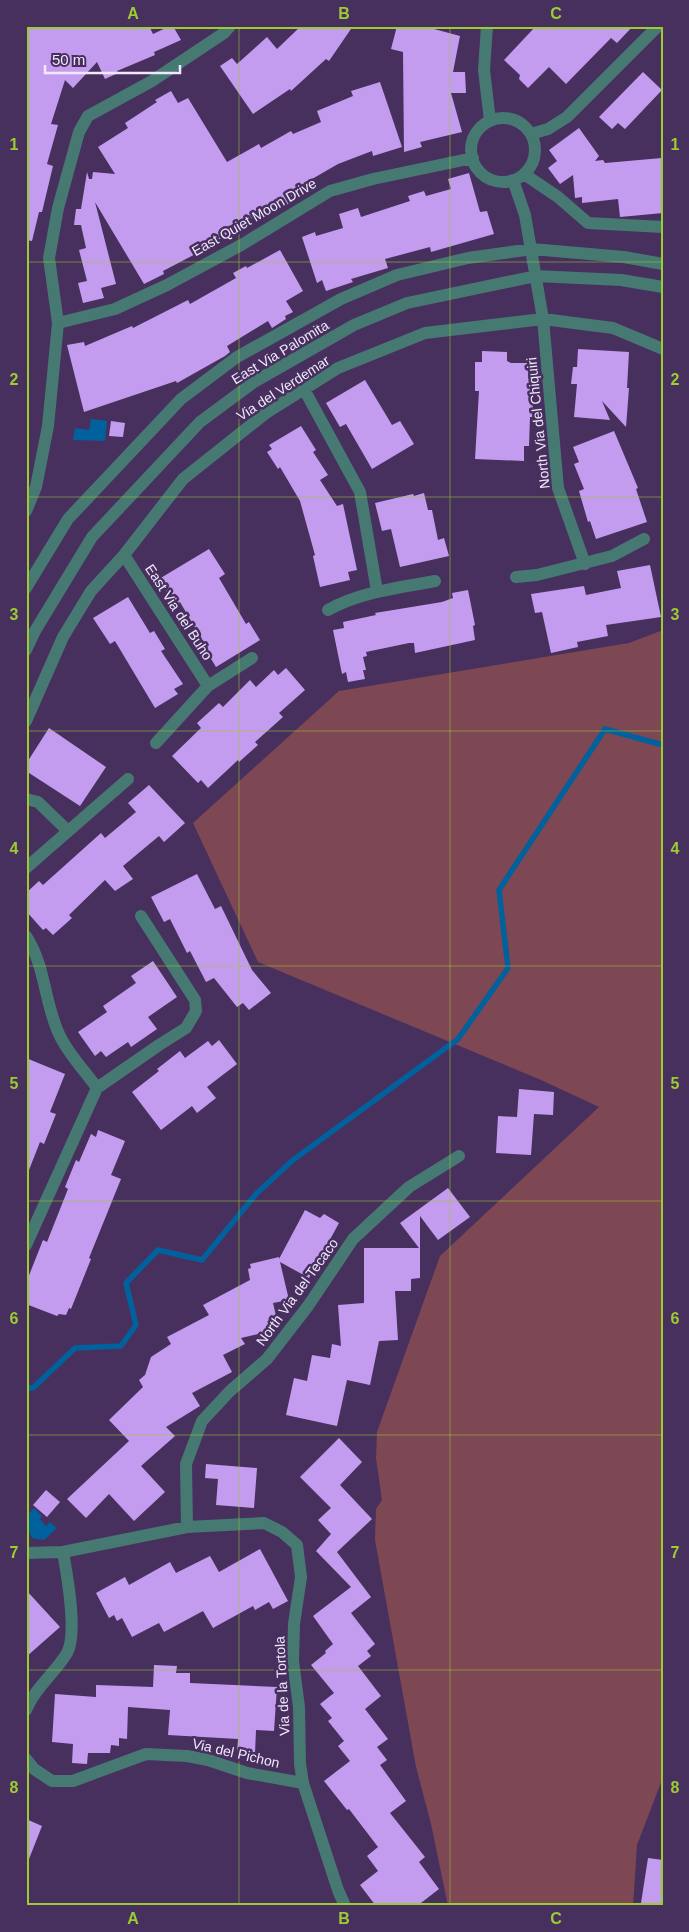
<svg xmlns="http://www.w3.org/2000/svg" width="689" height="1932" viewBox="0 0 689 1932" font-family="Helvetica,sans-serif">
  <style>
    .green { fill: #7e4754 }
    .water { fill: #00619d }
    .lines { fill: none; stroke-linecap: round; stroke-linejoin: round }
    .stream { stroke: #00619d; stroke-width: 5.5 }
    .building { fill: #c49cef }
    .minor { stroke: #477973; stroke-width: 12 }
    .grid { fill: none; stroke: #9ccb32; stroke-width: 1; stroke-opacity: 0.55 }
    .labels { text-anchor: middle; dominant-baseline: central; stroke-width: 5; stroke-linejoin: round; paint-order: stroke }
    .street-label { font-size: 14px; fill: #f1e7fe; stroke: #47305e }
    .neatline { fill: none; stroke: #9ccb32; stroke-width: 2 }
    .grid-label { font-size: 16px; text-anchor: middle; font-weight: bold; fill: #9ccb32 }
  </style>
  <rect width="100%" height="100%" fill="#47305e"/>
  <path class="green" d="M663 630V1777L637 1845 633 1906H448L431 1824 416 1767 375 1540 376 1509 382 1500 376 1458 377 1432 440 1256 599 1107 541 1080 258 962 193 823 339 691 629 643Z"/>
  <path class="water" d="M91 419 107 421 105 441 73 440 75 428 89 430Z
    M34 1508 42 1516 40 1519 46 1526 50 1522 57 1528 44 1540 32 1538 26 1525V1517Z"/>
  <g class="lines">
    <path class="stream" d="M26 1388H33L75 1348 121 1346 136 1325 126 1283 158 1250 202 1260 256 1194 293 1160 458 1039 508 968 499 890 605 729 663 745"/>
  </g>
  <path class="building" d="M32 26H149L153 34 170 26H173L181 40 154 52 155 55 117 71 118 73 105 79 97 62 73 88 65 80 51 124 58 125 47 164 53 166 42 212H39L32 241 26 240V33Z
    M301 26H353L329 61 326 59 291 91 290 89 253 114 220 66 232 58 237 64 267 37 277 49Z
    M397 26H423L460 36 453 72H465L466 93H451L462 132 420 142 422 147 404 152 403 52 391 49Z
    M536 26H633L617 43 611 38 566 84 549 67 528 88 519 79 520 75 504 60Z
    M643 72 662 90 625 129 618 123 612 129 599 117Z
    M380 82 402 147 373 156 372 151 338 164 312 179 316 185 294 198 295 200 276 211 272 205 207 248 163 271 164 274 144 284 95 202 116 284 101 288 104 298 83 303 78 283 87 281 79 250 86 248 81 225H74L76 209H81L87 172 89 179H92L93 172 115 174 98 147 128 128 125 123 157 102 155 100 171 91 178 103 188 98 227 162 259 144 261 148 291 131 293 134 321 122 317 111 353 96 351 91Z
    M579 128 599 156 595 161 603 160 605 163 662 158 663 213 620 217 618 199 582 203V197L575 198 573 175 560 184 548 168 557 161 549 150Z
    M469 173 480 212 487 211 494 234 431 252 430 247 385 259 388 268 351 279 353 282 326 291 322 280 317 283 302 237 315 232 316 236 343 228 339 214 358 208 361 217 410 201 408 196 424 191 426 196 451 189 448 179Z
    M280 250 303 291 286 301 293 312 285 316 286 319 272 328 268 321 227 346 230 352 225 356 177 383 176 381 84 412 67 345 84 342 85 346 132 326 133 328 188 300 190 304 236 278 233 273 246 266 247 268Z
    M578 349 629 352 627 388H629L626 427 602 401 610 420 574 417 577 384H571L573 367H577Z
    M482 351 507 352V361L511 363H536L532 417H530L529 446H524V461L475 459 479 391H475V362H482Z
    M365 380 392 425 400 421 414 444 372 469 346 424 340 427 326 403Z
    M111 421 125 423 123 437 109 436Z
    M301 426 316 450 313 452 328 475 320 480 337 506 343 504 357 570 348 572 350 580 320 587 313 556 315 555 300 501 280 467 278 469 267 452 272 449 269 445Z
    M614 431 638 488 636 489 647 522 596 539 590 521 588 522 579 491 584 489 574 464 579 462 573 447Z
    M424 493 428 510H432L438 540 444 538 449 556 400 567 391 529 382 531 375 503 413 494 414 496Z
    M209 549 225 574 219 578 246 624 249 622 260 640 216 667 202 644 204 643 180 602 175 605 159 579Z
    M650 565 661 617 606 625 608 636 577 642 578 647 551 653 542 612 535 613 531 594 584 586 586 595 621 588 617 571Z
    M468 590 475 625 473 626 475 640 415 653 414 643H409L366 652 367 656 363 657 366 670H363L365 679 348 682 346 672 342 674 333 630 344 628 343 622 376 615 375 613 442 602 453 598 452 593Z
    M128 597 150 633 154 631 165 649 161 651 183 684 174 689 178 694 155 708 115 641 110 644 93 618Z
    M286 668 305 690 279 713 283 717 255 742 258 745 239 762 238 760 208 788 201 780 198 783 172 756 201 728 197 723 219 703 223 707 250 680 256 687 274 670 278 675Z
    M49 728 106 767 80 806 26 771V764Z
    M149 785 185 823 164 842 159 836 123 866 133 879 115 891 105 880 69 915 72 918 53 935 46 928 43 930 26 911V893L39 881 43 885 101 833 105 838 136 812 128 803Z
    M197 874 215 909 221 906 252 970 271 993 249 1010 243 1003 237 1007 214 978 206 982 190 951 187 953 170 919 164 922 151 897Z
    M153 961 177 997 148 1017 157 1029 131 1047 128 1042 106 1057 101 1051 95 1056 78 1032 107 1012 103 1006 136 983 131 976Z
    M219 1040 237 1064 207 1087 216 1098 197 1113 192 1106 161 1130 132 1092 159 1071 157 1069 180 1051 185 1058 208 1041 212 1046Z
    M26 1058 65 1074 50 1112 56 1114 44 1144 40 1142 27 1175Z
    M519 1089 554 1092 553 1115 534 1114 531 1155 496 1153 498 1116 517 1117Z
    M98 1130 125 1141 111 1175 121 1179 89 1258 91 1259 71 1309 69 1308 66 1315 59 1314 57 1316 26 1304V1283L43 1240 47 1242 68 1189 65 1187 76 1160 79 1162 91 1134 96 1137Z
    M448 1188 470 1217 438 1240 420 1216V1278L411 1279V1291H395L398 1340 379 1341 370 1385 347 1380 337 1426 286 1415 294 1378 307 1381 312 1355 330 1358 332 1344 341 1346 338 1305 364 1303V1248H419L400 1223Z
    M305 1210 320 1218 324 1214 339 1223 309 1278 280 1262 289 1300 273 1303 279 1329 241 1338 245 1344 223 1355 232 1372 192 1393 200 1406 166 1427 175 1436 141 1466 165 1492 134 1521 109 1494 86 1518 67 1499 129 1441 109 1420 143 1387 139 1380 145 1375 151 1357 171 1344 167 1337 209 1315 203 1305 250 1280 248 1269 251 1268 250 1264 279 1257V1259Z
    M339 1438 362 1462 340 1485 372 1519 337 1552 371 1597 351 1613 375 1644 367 1651 371 1656 358 1666 381 1696 365 1709 388 1739 377 1747 387 1760 380 1765 406 1801 390 1813 425 1857 419 1862 439 1889 417 1906H376L360 1885 378 1871 367 1856 378 1847 349 1809 347 1810 324 1781 350 1761 338 1746 344 1741 328 1721 332 1718 320 1704 334 1693 311 1665 326 1653 325 1651 333 1644 313 1616 351 1587 316 1551 331 1534 318 1520 331 1508 300 1477Z
    M206 1464 257 1468 254 1508 216 1505 218 1479 205 1478Z
    M46 1490 60 1502 47 1517 33 1505Z
    M260 1549 288 1601 273 1609 269 1602 255 1610 253 1606 213 1628 203 1611 164 1632 159 1623 132 1637 122 1618 117 1621 114 1615 109 1618 96 1593 125 1577 129 1585 170 1562 176 1573 210 1556 219 1572Z
    M26 1590 60 1627 26 1657Z
    M154 1665 177 1666 176 1673H190V1683L277 1687 274 1731 256 1730 255 1753 237 1752 238 1739 168 1735 170 1710 128 1707 127 1739 119 1738V1746L111 1745 110 1753H88L87 1764 72 1763 73 1744 52 1742 55 1694 96 1697V1685L153 1687Z
    M26 1819 42 1826 27 1864H26Z
    M648 1858 663 1860V1906L641 1903Z"/>
  <g class="lines">
    <path class="minor" d="M487 26 484 70 490 121
      M471 150a32 32 0 1 1 64 0a32 32 0 1 1-64 0Z
      M531 134 548 129 567 117 658 26
      M524 174 558 197 588 223 663 227
      M513 180 525 215 543 319 558 488 585 564
      M58 323 115 309 167 285 243 244 330 191 373 179 473 158
      M305 391 360 492 377 591
      M26 511 36 487 48 426 58 323 49 258 58 208 79 132 88 116 152 81 224 33 230 26
      M124 555 208 686
      M516 577 537 575 612 556 644 539
      M26 588 68 519 181 399 237 357 341 299 397 275 468 258 532 249 624 257 663 264
      M328 610C360 592 398 588 435 581
      M26 650 35 631 92 537 200 422 254 382 354 325 407 303 536 276 621 280 663 287
      M26 721 63 637 91 591 124 555 183 479 266 413 338 368 425 333 543 319 613 328 663 349
      M156 743 208 686 252 658
      M26 799 38 802 68 831
      M26 868 128 779
      M26 936C46 967 44 1002 59 1034 68 1054 85 1071 97 1088
      M26 1245 97 1088 159 1045 186 1028 196 1011 195 1000 141 916
      M187 1527 186 1464 202 1421 230 1391 267 1359 308 1306 353 1239 409 1187 459 1156
      M26 1553 63 1552 187 1527 264 1523 282 1532 297 1545 301 1577 294 1624 293 1661 299 1707 300 1764 303 1783 338 1890 345 1906
      M26 1710C35 1688 55 1673 67 1653 78 1633 67 1575 63 1552
      M26 1759 34 1769 52 1781H73L146 1754 187 1756 208 1760 247 1773 303 1783"/>
  </g>
  <path class="grid" d="M239 26V1906M450 26V1906M26 262H663M26 497H663M26 731H663M26 966H663M26 1201H663M26 1435H663M26 1670H663"/>
  <g class="labels">
    <g class="street-label">
      <text transform="translate(254 217) rotate(-30)">East Quiet Moon Drive</text>
      <text transform="translate(280 352) rotate(-31)">East Via Palomita</text>
      <text transform="translate(283 388) rotate(-33)">Via del Verdemar</text>
      <text transform="translate(538 423) rotate(-96)">North Via del Chiquiri</text>
      <text transform="translate(179 612) rotate(57)">East Via del Buho</text>
      <text transform="translate(297 1292) rotate(-54)">North Via del Tecaco</text>
      <text transform="translate(282 1686) rotate(-93)">Via de la Tortola</text>
      <text transform="translate(236 1753) rotate(13)">Via del Pichon</text>
    </g>
  </g>
  <rect width="689" height="1932" fill="none" stroke="#47305e" stroke-width="55"/>
  <path d="M45 65v8h135v-8" fill="none" stroke="#f1e7fe" stroke-width="2.5"/>
  <text x="52" y="65" font-size="15" fill="#f1e7fe" stroke="#47305e" stroke-width="4" paint-order="stroke">50 m</text>
  <rect x="28" y="28" width="634" height="1876" class="neatline"/>
  <g class="grid-label">
    <text x="133" y="19">A</text>
    <text x="344" y="19">B</text>
    <text x="556" y="19">C</text>
    <text x="14" y="150">1</text>
    <text x="675" y="150">1</text>
    <text x="14" y="385">2</text>
    <text x="675" y="385">2</text>
    <text x="14" y="620">3</text>
    <text x="675" y="620">3</text>
    <text x="14" y="854">4</text>
    <text x="675" y="854">4</text>
    <text x="14" y="1089">5</text>
    <text x="675" y="1089">5</text>
    <text x="14" y="1324">6</text>
    <text x="675" y="1324">6</text>
    <text x="14" y="1558">7</text>
    <text x="675" y="1558">7</text>
    <text x="14" y="1793">8</text>
    <text x="675" y="1793">8</text>
    <text x="133" y="1924">A</text>
    <text x="344" y="1924">B</text>
    <text x="556" y="1924">C</text>
  </g>
</svg>
